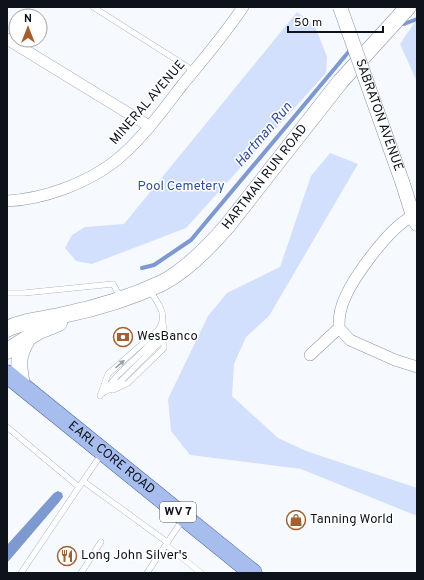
<svg xmlns="http://www.w3.org/2000/svg" width="424" height="580" viewBox="0 0 424 580" font-family="Overpass,sans-serif">
  <style>
    .green { fill: #d2e0fd }
    .water { fill: #7e98d0 }
    .lines { fill: none; stroke-linecap: round; stroke-linejoin: round }
    .stream { stroke: #7e98d0; stroke-width: 4 }
    .service-casing { stroke: #8a95ad; stroke-width: 6 }
    .minor-casing { stroke: #8a95ad; stroke-width: 12 }
    .tertiary-casing { stroke: #8a95ad; stroke-width: 15 }
    .secondary-casing { stroke: #8a95ad; stroke-width: 17 }
    .primary-casing { stroke: #4c659c; stroke-width: 19 }
    .service { stroke: #fff; stroke-width: 5.5 }
    .minor { stroke: #fff; stroke-width: 11 }
    .tertiary { stroke: #fff; stroke-width: 14 }
    .secondary { stroke: #fff; stroke-width: 16 }
    .primary { stroke: #a7bdee; stroke-width: 18 }
    .tertiary-bridge-casing { stroke: #8a95ad; stroke-width: 15; stroke-linecap: butt }
    .tertiary-bridge { stroke: #fff; stroke-width: 14 }
    .oneway { fill: #9fa0a4 }
    .labels { text-anchor: middle; dominant-baseline: central; stroke-width: 3; stroke-linejoin: round; paint-order: stroke }
    .shield { fill: #fff; stroke: #56595f; stroke-width: 1 }
    .shield-label { font-size: 12px; font-weight: bold; fill: #0e121b }
    .street-label { font-size: 13px; fill: #0e121b; stroke: #fff }
    .park-label { font-size: 13px; fill: #324f93; stroke: #fff }
    .poi-label { font-size: 13px; fill: #0e121b; stroke: #fff; text-anchor: start }
    .water-label { font-size: 14px; font-style: italic; fill: #324f94; stroke: #fff }
  </style>
  <rect width="100%" height="100%" fill="#f6f9fe"/>
  <path class="green" d="M297 12 315 26 327 57 326 73 186 228 92 264 76 261 65 248 72 235 85 227 124 224Z
    M417 19V82L400 44Z
    M330 153 358 164 269 316 246 337 234 364 232 396 278 438 306 451 417 488V516L301 469 190 455 171 431 168 399 208 316 227 293 280 267 311 176Z"/>
  <path class="water" d="M58 491 62 493 63 497 60 501 7 563V545L54 493Z"/>
  <g class="lines">
    <path class="stream" d="M404 24 417 19
      M142 268 154 265 191 240 351 49"/>
    <defs>
      <path id="service" d="M93 7 194 71
        M7 293H24L113 284 121 298
        M113 390 128 383 164 348V338
        M107 391 121 381 164 338V331
        M103 393 117 376 164 331 163 323
        M100 396 108 374 158 330C169 314 158 304 149 289
        M7 427 79 487
        M83 481 167 542
        M166 545 201 573
        M21 573 102 453
        M81 573 101 542
        M147 573 183 519"/>
      <path id="minor" d="M7 39 149 126
        M7 201C44 199 85 184 114 162 140 142 163 110 183 84 204 59 225 34 243 7
        M339 328 350 340 395 360 417 367
        M310 355 339 328C339 322 339 315 341 309 347 284 389 227 413 216"/>
      <path id="tertiary" d="M403 184 413 216 417 224"/>
      <g id="secondary">
        <path id="s1" d="M7 329C24 320 45 320 63 315 97 308 130 298 162 283 187 270 210 246 228 225L340 82 408 7"/>
        <path d="M7 351 39 331 59 323"/>
        <path d="M22 386C19 366 16 358 27 340"/>
      </g>
      <g id="primary">
        <path id="s2" d="M7 374 253 573"/>
      </g>
    </defs>
    <use href="#service" class="service-casing"/>
    <use href="#minor" class="minor-casing"/>
    <use href="#tertiary" class="tertiary-casing"/>
    <use href="#secondary" class="secondary-casing"/>
    <use href="#primary" class="primary-casing"/>
    <use href="#service" class="service"/>
    <use href="#minor" class="minor"/>
    <use href="#tertiary" class="tertiary"/>
    <use href="#secondary" class="secondary"/>
    <use href="#primary" class="primary"/>
    <defs>
      <g id="tertiary-bridge">
        <path id="s3" d="M340 7 403 184"/>
      </g>
    </defs>
    <use href="#tertiary-bridge" class="tertiary-bridge-casing"/>
    <use href="#tertiary-bridge" class="tertiary-bridge"/>
  </g>
  <defs><path id="oneway-solid" d="M-6-.8H1V-3.2L6.5 0L1 3.2V.8H-6Z"/></defs>
  <use class="oneway" href="#oneway-solid" transform="translate(120 364) rotate(-41)"/>
  <defs>
    <symbol id="bank-ring" viewBox="-11 -11 22 22"><circle r="9.5" fill="#fff" stroke="#a3602e" stroke-width="1.5"/><path d="M-6-4H6V4H-6ZM0-2.3a2.3 2.3 0 1 0 0 4.6a2.3 2.3 0 1 0 0-4.6Z" fill="#a3602e"/></symbol>
    <symbol id="shop-ring" viewBox="-11 -11 22 22"><circle r="9.5" fill="#fff" stroke="#a3602e" stroke-width="1.5"/><path d="M-5-2.5h2.3a2.7 3.5 0 0 1 5.4 0H5L5.5 6h-11ZM-1.5-2.5h3a1.5 2.3 0 0 0-3 0Z" fill="#a3602e"/></symbol>
    <symbol id="restaurant-ring" viewBox="-11 -11 22 22"><circle r="9.5" fill="#fff" stroke="#a3602e" stroke-width="1.5"/><path d="M-5-6h1v4h1v-4h1v4h1v-4h1v5L-1.5 .5V6h-2V.5L-5-1ZM5-6V6H3V1.5H1.5Q1.5-4 5-6Z" fill="#a3602e"/></symbol>
  </defs>
  <g fill-rule="evenodd">
    <use href="#bank-ring" x="112" y="326" width="22" height="22"/>
    <use href="#shop-ring" x="285" y="509" width="22" height="22"/>
    <use href="#restaurant-ring" x="56" y="545" width="22" height="22"/>
  </g>
  <g class="labels">
    <rect class="shield" x="160" y="502" width="36" height="20" rx="3"/>
    <g class="shield-label">
      <text x="178" y="512">WV 7</text>
    </g>
    <g class="street-label">
      <text transform="translate(148 103) rotate(-49)">MINERAL AVENUE</text>
      <text stroke="none"><textPath href="#s3" startOffset="115">SABRATON AVENUE</textPath></text>
      <text stroke="none"><textPath href="#s1" startOffset="311">HARTMAN RUN ROAD</textPath></text>
      <text stroke="none"><textPath href="#s2" startOffset="134">EARL CORE ROAD</textPath></text>
    </g>
    <g class="park-label">
      <text x="181" y="187">Pool Cemetery</text>
    </g>
    <g class="poi-label">
      <text x="137" y="337">WesBanco</text>
      <text x="310" y="520">Tanning World</text>
      <text x="81" y="556">Long John Silver's</text>
    </g>
    <g class="water-label">
      <text transform="translate(264 135) rotate(-50)">Hartman Run</text>
    </g>
  </g>
  <rect width="424" height="580" fill="none" stroke="#0e121b" stroke-width="16"/>
  <g transform="translate(28 28)"><circle r="19" fill="#ffffff" stroke="#9fa0a4"/>
  <path d="M0-3L7 15L0 10L-7 15Z" fill="#a3602e"/>
  <text y="-6" font-size="11" font-weight="bold" text-anchor="middle" fill="#0e121b">N</text>
  </g>
  <path d="M288 26v6h95v-6" fill="none" stroke="#0e121b" stroke-width="2"/>
  <text x="294" y="26" font-size="12" fill="#0e121b" stroke="#ffffff" stroke-width="3" paint-order="stroke">50 m</text>
</svg>
